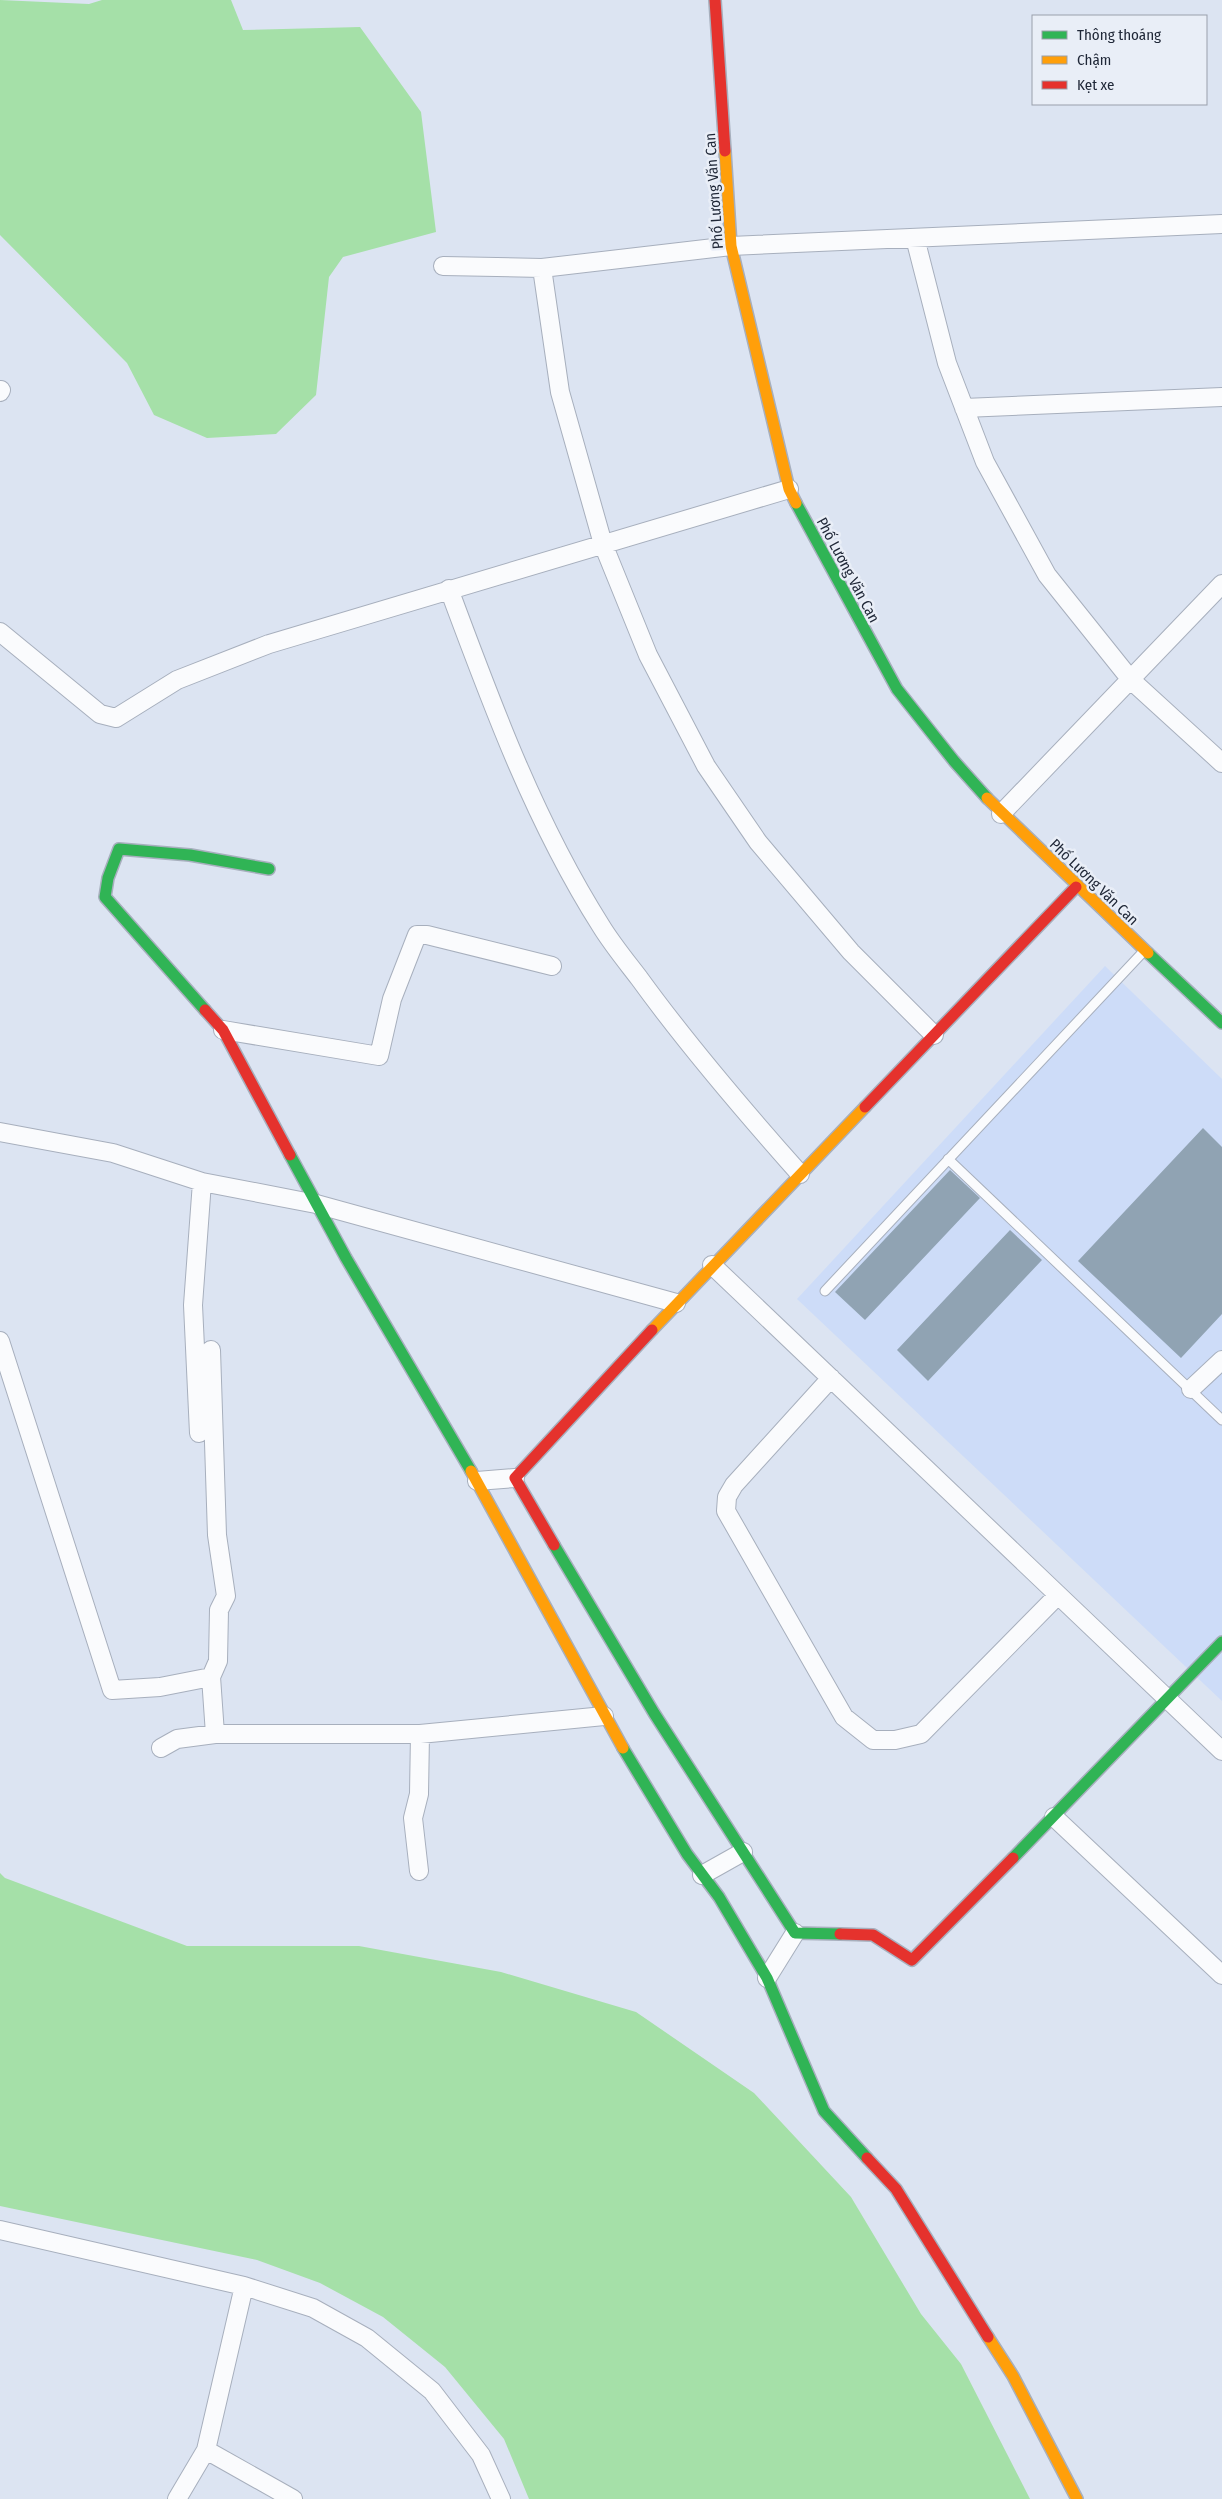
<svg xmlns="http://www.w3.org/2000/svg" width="1222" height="2499" viewBox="0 0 1222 2499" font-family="'Fira Sans Condensed',sans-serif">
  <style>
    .built { fill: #cddcf8 }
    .water { fill: #a5e0a8 }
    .building { fill: #90a3b3 }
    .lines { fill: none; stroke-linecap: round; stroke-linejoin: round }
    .lane-casing { stroke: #a7afbd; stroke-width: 11 }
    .street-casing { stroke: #a7afbd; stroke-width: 20 }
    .fast-casing { stroke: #a7afbd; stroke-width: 14 }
    .slow-casing { stroke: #a7afbd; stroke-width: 14 }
    .jam-casing { stroke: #a7afbd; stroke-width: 14 }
    .lane { stroke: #fafbfd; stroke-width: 9 }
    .street { stroke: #fafbfd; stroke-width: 18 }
    .fast { stroke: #30b455; stroke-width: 11 }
    .slow { stroke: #ff9f0a; stroke-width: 11 }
    .jam { stroke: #e5322d; stroke-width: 11 }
    .labels { text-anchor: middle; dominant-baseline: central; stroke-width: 5; stroke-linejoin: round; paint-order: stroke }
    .street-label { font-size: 15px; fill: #202838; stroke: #e9eef7 }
  </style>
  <rect width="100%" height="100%" fill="#dce4f2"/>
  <path class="built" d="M1105 966 1222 1079V1701L797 1299Z"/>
  <path class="water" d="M0 0 89 4 102 0H231L243 30 360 27 421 112 436 232 343 257 329 277 316 395 276 434 207 438 154 415 127 363 0 235Z
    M0 1873 5 1878 187 1946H359L501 1972 636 2012 754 2093 851 2197 921 2314 961 2364 1030 2499H529L504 2439 445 2367 383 2317 320 2283 257 2260 0 2206Z"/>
  <path class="building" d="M1203 1128 1222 1147V1314L1181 1358 1078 1261Z
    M950 1170 980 1198 865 1320 835 1292Z
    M1010 1230 1042 1260 928 1381 897 1350Z"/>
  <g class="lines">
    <defs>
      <path id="lane" d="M948 1159 1222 1420
        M825 1291 1144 951"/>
      <path id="street" d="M915 238 947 363 985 462 1047 575 1131 680 1222 763
        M443 266 542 268 731 246 1222 224
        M542 268 560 392 603 544 648 655 706 766 758 842 851 952 934 1035
        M0 392 1 390
        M964 408 1222 397
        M449 589C492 705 535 822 601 926 612 944 626 961 639 978 689 1047 744 1111 800 1174
        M0 632 100 714 116 718 177 680 269 644 789 489
        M1001 814 1222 584
        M223 1030 379 1056 392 999 417 935H427L552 966
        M0 1132 113 1153 202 1182 316 1204 676 1303
        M712 1265 1222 1751
        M0 1341 112 1690 160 1687 211 1677
        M211 1350 217 1535 226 1596 219 1610 218 1661 211 1677 215 1734
        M831 1378 734 1485 727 1497 726 1511 844 1717 873 1740H895L921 1734 1058 1595
        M1191 1389 1222 1360
        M199 1433 193 1305 202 1182
        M477 1481 515 1478
        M161 1748 177 1739 215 1734H420L604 1716
        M1054 1817 1222 1975
        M419 1871 413 1818 419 1794 420 1734
        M702 1875 743 1852
        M767 1978 795 1933
        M0 2230 244 2286 313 2308 367 2338 432 2391 481 2455 501 2499
        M206 2450 293 2499
        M177 2499 206 2450 244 2286"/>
      <path id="fast" d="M796 503 897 689 954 761 987 798
        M1148 953 1222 1023
        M205 1010 105 897 108 878 119 849 190 855 269 869
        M290 1155 346 1258 471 1471
        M554 1545 654 1713 795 1933 840 1934
        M623 1748 687 1854 719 1897 767 1978 824 2111 867 2158
        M1013 1858 1222 1642"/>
      <path id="slow" d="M725 151 731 246 789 489 796 503
        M987 798 1148 953
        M652 1330 865 1107
        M471 1471 623 1748
        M988 2337 1013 2376 1077 2499"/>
      <path id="jam" d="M715 0 725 151
        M205 1010 223 1030 290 1155
        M865 1107 1076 887
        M554 1545 515 1478 652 1330
        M840 1934 873 1935 912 1960 1013 1858
        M867 2158 896 2189 988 2337"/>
    </defs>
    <use href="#lane" class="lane-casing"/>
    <use href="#street" class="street-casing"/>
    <use href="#fast" class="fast-casing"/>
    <use href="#slow" class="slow-casing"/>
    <use href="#jam" class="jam-casing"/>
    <use href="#lane" class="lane"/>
    <use href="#street" class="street"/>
    <use href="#fast" class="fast"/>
    <use href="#slow" class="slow"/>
    <use href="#jam" class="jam"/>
  </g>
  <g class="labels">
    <g class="street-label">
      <text transform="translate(714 191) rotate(-94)">Phố Lương Văn Can</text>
      <text transform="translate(848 570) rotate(62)">Phố Lương Văn Can</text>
      <text transform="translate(1094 882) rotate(44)">Phố Lương Văn Can</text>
    </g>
  </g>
  <rect x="1032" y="15" width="175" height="90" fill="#e9eef7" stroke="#999fab"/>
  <rect x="1042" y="31" width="25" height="8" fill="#30b455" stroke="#999fab"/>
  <text x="1077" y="40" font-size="15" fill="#202838">Thông thoáng</text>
  <rect x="1042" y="56" width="25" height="8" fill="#ff9f0a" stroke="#999fab"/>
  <text x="1077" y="65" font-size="15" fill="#202838">Chậm</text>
  <rect x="1042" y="81" width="25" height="8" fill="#e5322d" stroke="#999fab"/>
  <text x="1077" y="90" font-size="15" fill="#202838">Kẹt xe</text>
</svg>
